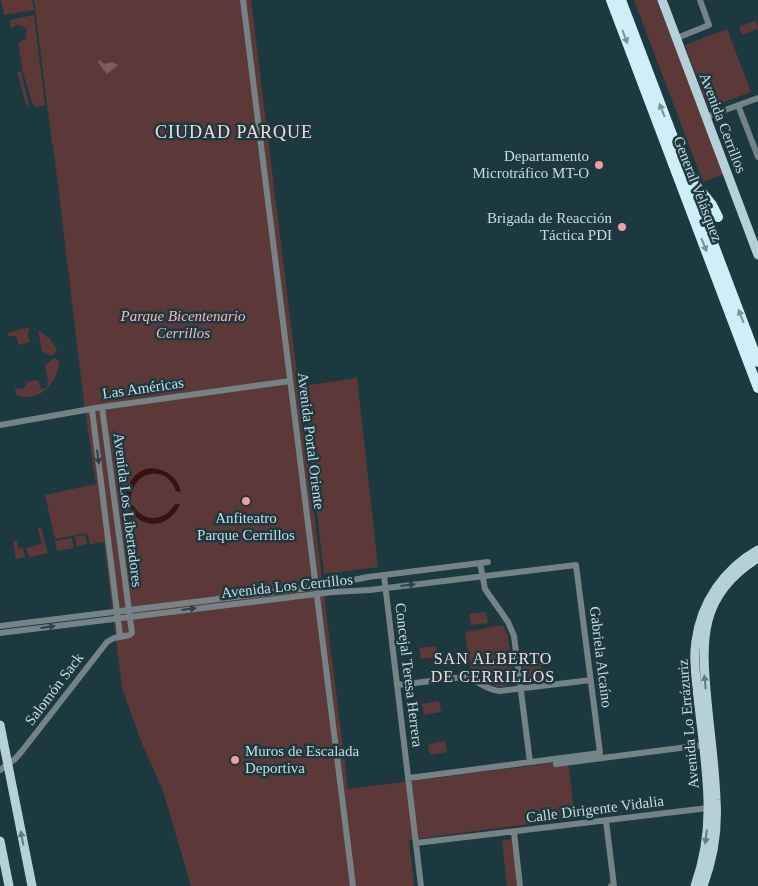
<svg xmlns="http://www.w3.org/2000/svg" width="758" height="886" viewBox="0 0 758 886" font-family="'Times New Roman',serif">
  <style>
    .green { fill: #5d3839 }
    .forest { fill: #83595a }
    .water { fill: #351214 }
    .lines { fill: none; stroke-linecap: round; stroke-linejoin: round }
    .minor { stroke: #758286; stroke-width: 6 }
    .major { stroke: #b5d0d8; stroke-width: 9 }
    .highway { stroke: #ceeff8; stroke-width: 10 }
    .oneway { fill: #75949c }
    .oneway2 { fill: #29444a }
    .oneway3 { fill: #617d84 }
    .poi-dot { fill: #f59b9d; stroke: #1c3940; stroke-width: 2 }
    .labels { text-anchor: middle; dominant-baseline: central; stroke-width: 5; stroke-linejoin: round; paint-order: stroke }
    .street-label { font-size: 15px; fill: #cbdbdf; stroke: #1c3940 }
    .poi-label { font-size: 15px; fill: #cbdbdf; stroke: #1c3940; text-anchor: end }
    .park-label { font-size: 15px; font-style: italic; fill: #feb4b5; stroke: #1c3940 }
    .neighbourhood-label { font-size: 16px; letter-spacing: 1px; fill: #fcd8d8; stroke: #1c3940 }
    .quarter-label { font-size: 18px; letter-spacing: 1px; fill: #fcd8d8; stroke: #1c3940 }
  </style>
  <rect width="100%" height="100%" fill="#1c3940"/>
  <path class="green" d="M1 0H32L34 10 4 15Z
    M34 0H251L348 789 568 761 575 818 409 840 414 886H191L163 791 141 741 122 688 104 542 90 544 87 533 55 539 45 495 96 484 84 403 55 160 51 136Z
    M634 0H657L724 174 703 182Z
    M34 15 45 105 34 107 23 73 18 43 26 39 27 30C22 24 17 23 11 29L10 20Z
    M756 20 758 29 742 35 739 27Z
    M727 29 751 92 708 108 685 45Z
    M17 72H21L29 105H26Z
    M30 328 28 333 30 342 19 345 16 336H9L8 333 20 329Z
    M38 330 49 338 57 349 54 355 51 356 47 353 42 352Z
    M55 358 59 361C58 384 39 403 16 395L15 388 23 389 27 385 26 382 38 380 41 389 47 388 48 381 45 364 50 362 52 359Z
    M357 378 378 567 324 574 303 386Z
    M41 527 48 553 29 557 26 548 42 544 38 528Z
    M85 535 87 544 77 547 75 537Z
    M72 538 74 548 57 551 55 541Z
    M13 541H17L19 549 23 548 25 557 16 559Z
    M486 612 488 623 471 625 469 614Z
    M503 625 508 636 514 682C496 695 486 679 471 673L465 632Z
    M436 646 438 657 421 659 419 648Z
    M540 661 543 680 526 683 524 681 521 663Z
    M439 701 441 712 424 715 422 704Z
    M445 741 447 752 430 755 428 744Z
    M512 839 517 886H507L502 841Z"/>
  <path class="forest" d="M100 60 104 64 112 62 118 65 107 74 98 62Z"/>
  <path class="water" d="M150 468C166 469 177 476 181 492L176 491C167 464 134 470 131 497L126 499C126 483 135 471 150 468Z
    M175 504H180C169 529 141 531 128 506L133 505C143 523 165 522 175 504Z"/>
  <g class="lines">
    <path class="minor" d="M243 0 353 886
      M677 38 709 25 700 0
      M738 105 758 157
      M706 117 758 98
      M92 409 120 636
      M0 425 102 407 290 381
      M480 563 485 589 508 622 514 636 530 762
      M384 575 421 886
      M0 626 324 586 368 577 488 562
      M0 633 333 592 370 590 576 565 600 753 409 778
      M398 685 464 677C477 679 485 690 500 691L591 680
      M556 764 703 745
      M0 770 15 759 22 751 107 642 114 638 130 635 132 633 102 407
      M606 821 614 886H611
      M514 832 520 886
      M416 843 708 808"/>
    <path class="major" d="M662 0 758 255
      M0 725 32 886
      M0 841 9 886
      M695 886C705 858 709 830 708 800 707 766 702 732 698 698 696 679 693 660 696 641 701 603 724 569 758 550
      M703 886C713 859 718 829 716 800 715 767 710 734 707 701 701 639 699 595 758 558"/>
    <path class="highway" d="M611 0 758 388
      M621 0 758 362
      M694 183 712 205 718 217"/>
  </g>
  <defs><path id="oneway-solid" d="M-6-.8H1V-3.2L6.5 0L1 3.2V.8H-6Z" transform="scale(1.25)"/></defs>
  <g class="oneway">
    <use href="#oneway-solid" transform="translate(625 37) rotate(69)"/>
    <use href="#oneway-solid" transform="translate(662 110) rotate(-111)"/>
    <use href="#oneway-solid" transform="translate(704 245) rotate(69)"/>
    <use href="#oneway-solid" transform="translate(741 316) rotate(-111)"/>
  </g>
  <g class="oneway2">
    <use href="#oneway-solid" transform="translate(98 457) rotate(83)"/>
    <use href="#oneway-solid" transform="translate(408 585) rotate(-7)"/>
    <use href="#oneway-solid" transform="translate(189 609) rotate(-7)"/>
    <use href="#oneway-solid" transform="translate(48 627) rotate(-8)"/>
  </g>
  <g class="oneway3">
    <use href="#oneway-solid" transform="translate(705 682) rotate(-96)"/>
    <use href="#oneway-solid" transform="translate(706 837) rotate(97)"/>
    <use href="#oneway-solid" transform="translate(22 838) rotate(-101)"/>
  </g>
  <g class="poi-dot">
    <circle cx="599" cy="165" r="5"/>
    <circle cx="622" cy="227" r="5"/>
    <circle cx="246" cy="501" r="5"/>
    <circle cx="235" cy="760" r="5"/>
  </g>
  <g class="labels">
    <g class="street-label">
      <text transform="translate(723 123) rotate(69)">Avenida Cerrillos</text>
      <text transform="translate(698 189) rotate(69)">General Velásquez</text>
      <text transform="translate(143 388) rotate(-8)">Las Américas</text>
      <text transform="translate(311 441) rotate(83)">Avenida Portal Oriente</text>
      <text transform="translate(128 510) rotate(83)">Avenida Los Libertadores</text>
      <text transform="translate(287 586) rotate(-6)">Avenida Los Cerrillos</text>
      <text transform="translate(601 657) rotate(83)">Gabriela Alcaíno</text>
      <text transform="translate(409 675) rotate(83)">Concejal Teresa Herrera</text>
      <text transform="translate(54 689) rotate(-53)">Salomón Sack</text>
      <text transform="translate(688 724) rotate(-95)">Avenida Lo Errázuriz</text>
      <text transform="translate(595 809) rotate(-7)">Calle Dirigente Vidalia</text>
    </g>
    <g class="poi-label">
      <text x="589" y="156">Departamento<tspan x="589" dy="17">Microtráfico MT-O</tspan></text>
      <text x="612" y="218">Brigada de Reacción<tspan x="612" dy="17">Táctica PDI</tspan></text>
      <text x="246" y="518" text-anchor="middle">Anfiteatro<tspan x="246" dy="17">Parque Cerrillos</tspan></text>
      <text x="245" y="751" text-anchor="start">Muros de Escalada<tspan x="245" dy="17">Deportiva</tspan></text>
    </g>
    <g class="park-label">
      <text x="183" y="316">Parque Bicentenario<tspan x="183" dy="17">Cerrillos</tspan></text>
    </g>
    <g class="neighbourhood-label">
      <text x="493" y="658">SAN ALBERTO<tspan x="493" dy="18">DE CERRILLOS</tspan></text>
    </g>
    <g class="quarter-label">
      <text x="234" y="132">CIUDAD PARQUE</text>
    </g>
  </g>
</svg>
